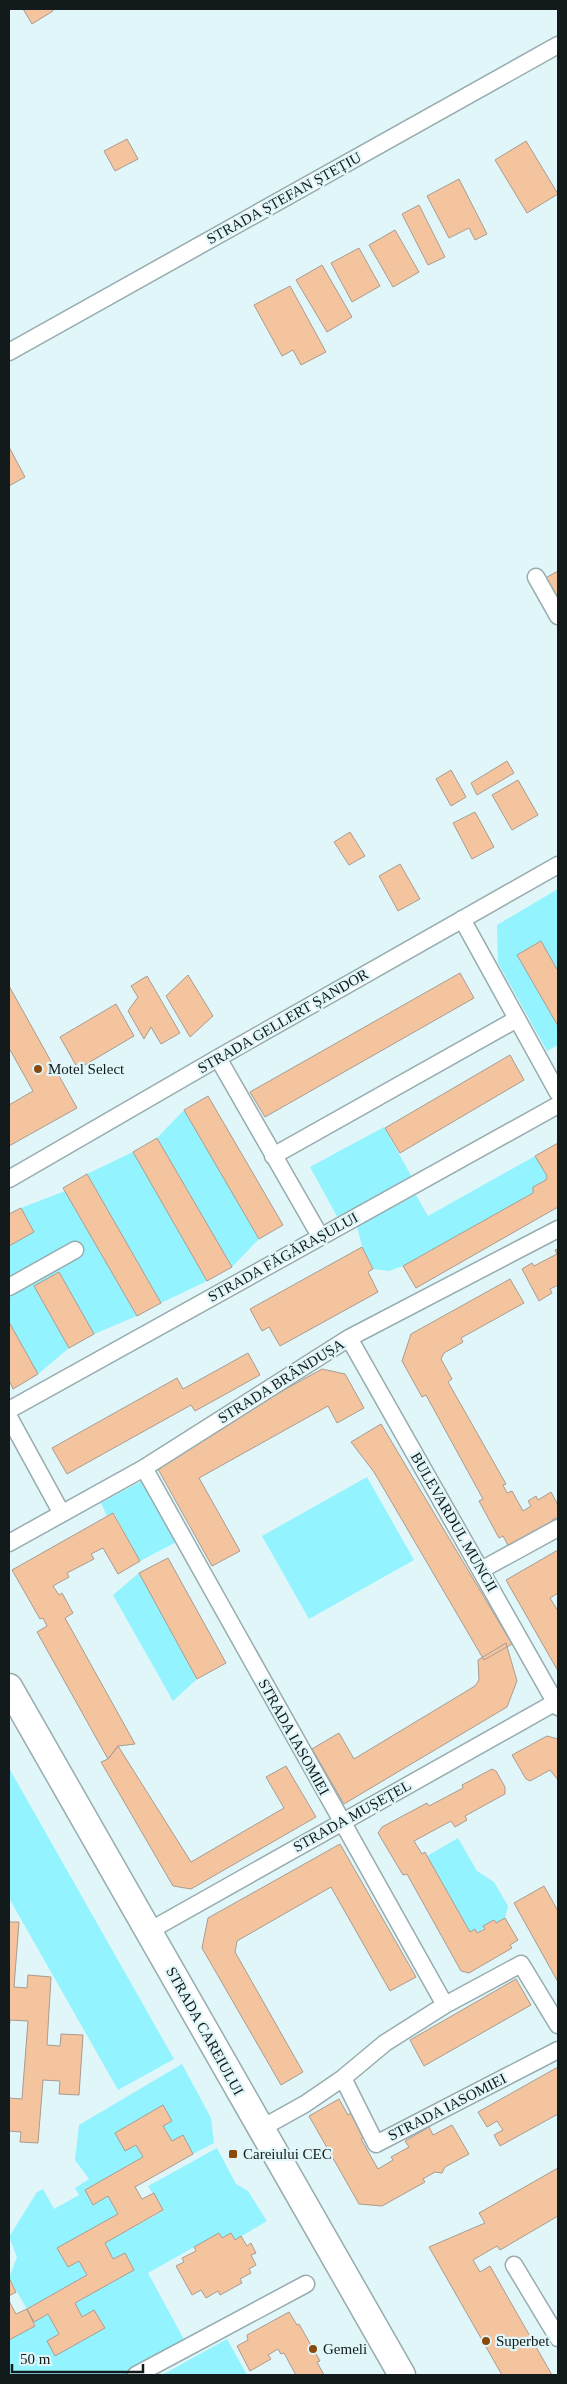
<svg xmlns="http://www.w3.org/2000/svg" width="567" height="2384" viewBox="0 0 567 2384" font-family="'Times New Roman',serif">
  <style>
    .green { fill: #93f3ff }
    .building { fill: #f4c49f; stroke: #aa9b90 }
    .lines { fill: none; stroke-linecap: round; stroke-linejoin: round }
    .street-casing { stroke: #97acaf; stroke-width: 19 }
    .primary-casing { stroke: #97acaf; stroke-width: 29 }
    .street { stroke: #fff; stroke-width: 16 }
    .primary { stroke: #fff; stroke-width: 26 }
    .poi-dot { fill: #884b0b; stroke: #e0f6f9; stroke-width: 2 }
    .labels { text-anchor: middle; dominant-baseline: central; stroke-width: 4.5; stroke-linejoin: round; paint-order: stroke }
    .street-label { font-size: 15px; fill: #121a1b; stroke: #e0f6f9 }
    .poi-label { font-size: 15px; fill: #121a1b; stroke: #e0f6f9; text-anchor: start }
  </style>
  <rect width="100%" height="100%" fill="#e0f6f9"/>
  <path class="green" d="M558 889V971L541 941 517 955 558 1026V1045L547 1051 498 963 497 925Z
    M184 1110 259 1239 232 1267 157 1138Z
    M384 1127 413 1179 339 1220 310 1167Z
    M133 1152 207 1281 161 1303 87 1174Z
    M535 1156 547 1176 546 1180 533 1187V1193L403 1266 389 1271 373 1269 362 1247 357 1226 416 1195 428 1216Z
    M65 1191 137 1316 94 1334 34 1286 69 1348 38 1374 9 1322V1246L34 1232 21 1208Z
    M149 1477 184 1538 140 1561 114 1513 107 1516 101 1503Z
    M367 1477 414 1560 309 1619 262 1536Z
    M139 1573 197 1679 173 1701 113 1595Z
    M9 1768 174 2059 118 2090 9 1898Z
    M458 1838 477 1871 494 1882 508 1906 505 1918 496 1923 494 1920 477 1933 475 1929 470 1932 427 1856Z
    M182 2064 211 2118 214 2143 193 2154 183 2136 172 2141 163 2126 172 2121 163 2106 115 2133 125 2151 136 2145 143 2157 85 2190 93 2205 108 2196 118 2214 58 2248 68 2267 79 2261 87 2275 27 2309 9 2278 17 2257 9 2237 37 2192 43 2189 54 2209 79 2195 75 2188 89 2179 75 2160 79 2125Z
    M217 2148 236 2184 248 2191 267 2221 235 2240 231 2233 222 2238 219 2233 148 2273 188 2347 136 2375H9V2340L35 2326 34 2322 48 2314 59 2334 104 2328 94 2310 82 2317 75 2303 134 2270 125 2253 113 2259 105 2243 163 2211 148 2186Z
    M227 2339 247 2375H162Z"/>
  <path class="building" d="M23 9H52L53 11 32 24Z
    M127 139 138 159 115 171 104 151Z
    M526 141 558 194 527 213 495 160Z
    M459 179 487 234 475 240 469 228 449 238 427 196Z
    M419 205 445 257 428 265 402 214Z
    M395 230 419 272 393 287 369 245Z
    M359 248 380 286 352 302 331 263Z
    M322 265 352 317 327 332 296 280Z
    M290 286 326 352 301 365 293 350 282 356 254 305Z
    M9 447 25 477 9 486Z
    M558 571V612L540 581Z
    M507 761 514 773 477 795 471 783Z
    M451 770 466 797 451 806 436 779Z
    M518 780 538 815 512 830 492 795Z
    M475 812 494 847 472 859 453 823Z
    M350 832 365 856 349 865 334 842Z
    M400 864 420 899 398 911 379 876Z
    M541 941 558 971V1026L517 955Z
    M460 973 474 998 265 1117 250 1092Z
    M188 975 213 1016 190 1037 166 996Z
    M147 976 180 1033 161 1044 151 1027 144 1039 128 1011 138 997 131 986Z
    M9 986 77 1108 9 1146V1105L33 1091 9 1048Z
    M116 1004 134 1036 78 1069 60 1037Z
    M510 1055 524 1080 400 1153 385 1128Z
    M208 1096 283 1225 259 1239 184 1110Z
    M157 1138 232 1267 207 1281 133 1152Z
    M558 1143V1207L416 1288 403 1266 533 1193V1187L546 1180 547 1176 535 1156Z
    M87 1174 161 1303 137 1316 63 1188Z
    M21 1208 34 1232 9 1246V1214Z
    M362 1247 373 1269 368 1272 378 1292 280 1346 269 1327 262 1331 250 1309Z
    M558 1249V1285L550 1289 552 1293 539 1301 522 1269 532 1263 534 1266 557 1254 555 1250Z
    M59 1272 94 1334 69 1348 34 1286Z
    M510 1279 524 1303 461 1338 463 1342 444 1353 441 1359 452 1379 448 1382 506 1484 503 1485 507 1493 512 1491 523 1511 531 1506 528 1501 536 1496 538 1500 551 1492 558 1505V1517L552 1520 554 1524 510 1549 503 1536 499 1538 479 1501 483 1499 426 1395 422 1397 402 1361 411 1334Z
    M9 1322 38 1374 13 1389 9 1380Z
    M248 1353 260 1375 195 1411 191 1405 67 1474 52 1448 177 1378 183 1389Z
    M322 1369 345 1374 364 1408 337 1423 328 1406 199 1478 240 1551 212 1566 154 1462Z
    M381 1424 512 1644 484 1660 374 1472 351 1442Z
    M113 1513 140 1561 118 1574 103 1548 91 1554 94 1559 67 1573 69 1577 53 1586 59 1595 62 1593 73 1613 65 1618 135 1744 118 1746 108 1759 37 1632 47 1626 43 1618 40 1619 12 1570Z
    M558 1550V1593L550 1598 558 1611V1671L506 1580Z
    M168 1558 226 1663 197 1679 139 1573Z
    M506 1643 517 1681 507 1707 344 1804 312 1749 339 1733 354 1759 475 1686 479 1680 478 1660Z
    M547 1736 558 1739V1780L550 1770 530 1781 526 1779 512 1755Z
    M118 1746 191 1862 284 1808 266 1777 286 1766 316 1817 191 1889 173 1886 101 1762 108 1759Z
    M492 1769 496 1771 505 1787V1794L465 1816 467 1820 455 1827 451 1821 414 1841 422 1854 425 1852 427 1856 470 1932 475 1929 477 1933 485 1929 483 1926 494 1920 496 1923 505 1918 518 1940 510 1945 512 1948 469 1973 461 1971 407 1874 403 1875 378 1833 382 1827 427 1803 429 1806 463 1788 462 1785Z
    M340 1844 416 1977 390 1991 331 1887 237 1941 235 1952 303 2072 281 2085 202 1948 208 1918Z
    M544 1886 558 1911V1982L514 1903Z
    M9 1922H19L14 1987 27 1988 28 1975 51 1977 47 2045 60 2046 61 2034 83 2035 79 2095 59 2094 60 2081 43 2080 38 2143 20 2142 21 2132 9 2131V2098L22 2099 28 2021 10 2020 9 2032Z
    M516 1979 531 2005 424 2066 410 2040Z
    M558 2067V2114L500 2146 494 2135 503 2130 497 2121 487 2127 478 2112Z
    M339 2099 348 2115 351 2113 365 2137 361 2139 378 2169 393 2160 391 2157 409 2147 405 2141 429 2127 433 2135 452 2125 469 2154 445 2167 442 2173 435 2172 423 2179 425 2182 382 2206 359 2204 309 2116Z
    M163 2105 172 2121 163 2126 172 2141 183 2135 193 2154 135 2187 142 2199 154 2193 163 2210 105 2243 113 2259 125 2253 134 2270 75 2303 82 2317 94 2310 105 2328 55 2356 47 2341 59 2334 48 2314 34 2322 27 2309 87 2275 79 2261 68 2267 57 2248 118 2214 108 2196 93 2205 85 2190 143 2157 136 2145 125 2151 115 2133Z
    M558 2168V2216L500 2250 497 2246 473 2260 480 2272 490 2266 552 2375H502L429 2247 485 2223 479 2213Z
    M219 2233 222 2238 231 2233 235 2240 241 2236 247 2246 251 2243 256 2253 251 2255 256 2265 249 2269 251 2273 240 2279 242 2283 220 2295 218 2291 206 2298 201 2290 192 2295 176 2266 184 2262 182 2258 196 2251 194 2247Z
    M9 2278 16 2292 9 2296Z
    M9 2301 16 2314 27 2309 35 2326 9 2340Z
    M289 2312 297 2325 299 2324 320 2361 317 2362 324 2375H296L284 2353 281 2354 278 2349 268 2355 271 2359 250 2371 237 2346 248 2340 247 2335Z"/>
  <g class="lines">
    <defs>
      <path id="street" d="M9 352 558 45
        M536 577 558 616
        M462 919 558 1093
        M218 1058 320 1236
        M273 1156 517 1019
        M9 1179 218 1058 558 865
        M9 1287 75 1250
        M349 1338 558 1707
        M9 1410 558 1105
        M9 1417 61 1512
        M144 1468 445 2005
        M9 1543 144 1468 349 1338 558 1229
        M481 1570 558 1528
        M149 1931 556 1702
        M343 2078 376 2144 558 2050
        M260 2129 305 2104 343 2078 385 2043 445 2005 521 1964 558 2025
        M514 2265 558 2338
        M136 2375 306 2284"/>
      <path id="primary" d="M9 1687 402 2375"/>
    </defs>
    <use href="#street" class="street-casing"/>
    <use href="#primary" class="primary-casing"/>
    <use href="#street" class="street"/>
    <use href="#primary" class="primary"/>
  </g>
  <g class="poi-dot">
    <circle cx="38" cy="1069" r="5"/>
    <rect x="228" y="2149" width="10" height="10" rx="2.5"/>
    <circle cx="486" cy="2341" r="5"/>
    <circle cx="313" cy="2349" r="5"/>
  </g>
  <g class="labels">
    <g class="street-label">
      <text transform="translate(284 198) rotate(-29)">STRADA ȘTEFAN ȘTEȚIU</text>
      <text transform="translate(283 1021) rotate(-30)">STRADA GELLERT ȘANDOR</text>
      <text transform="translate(283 1257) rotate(-29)">STRADA FĂGĂRAȘULUI</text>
      <text transform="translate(281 1381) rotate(-32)">STRADA BRÂNDUȘA</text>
      <text transform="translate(454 1522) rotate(60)">BULEVARDUL MUNCII</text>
      <text transform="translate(294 1737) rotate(61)">STRADA IASOMIEI</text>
      <text transform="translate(352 1816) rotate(-29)">STRADA MUȘEȚEL</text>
      <text transform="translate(205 2031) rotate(61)">STRADA CAREIULUI</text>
      <text transform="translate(447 2107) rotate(-27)">STRADA IASOMIEI</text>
    </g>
    <g class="poi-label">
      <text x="48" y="1069">Motel Select</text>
      <text x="243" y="2154">Careiului CEC</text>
      <text x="496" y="2341">Superbet</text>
      <text x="323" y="2349">Gemeli</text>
    </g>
  </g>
  <rect width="567" height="2384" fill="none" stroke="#121a1b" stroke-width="20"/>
  <path d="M12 2364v8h131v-8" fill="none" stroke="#121a1b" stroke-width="2.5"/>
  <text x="20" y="2364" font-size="15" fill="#121a1b" stroke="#e0f6f9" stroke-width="4" paint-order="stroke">50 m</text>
</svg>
